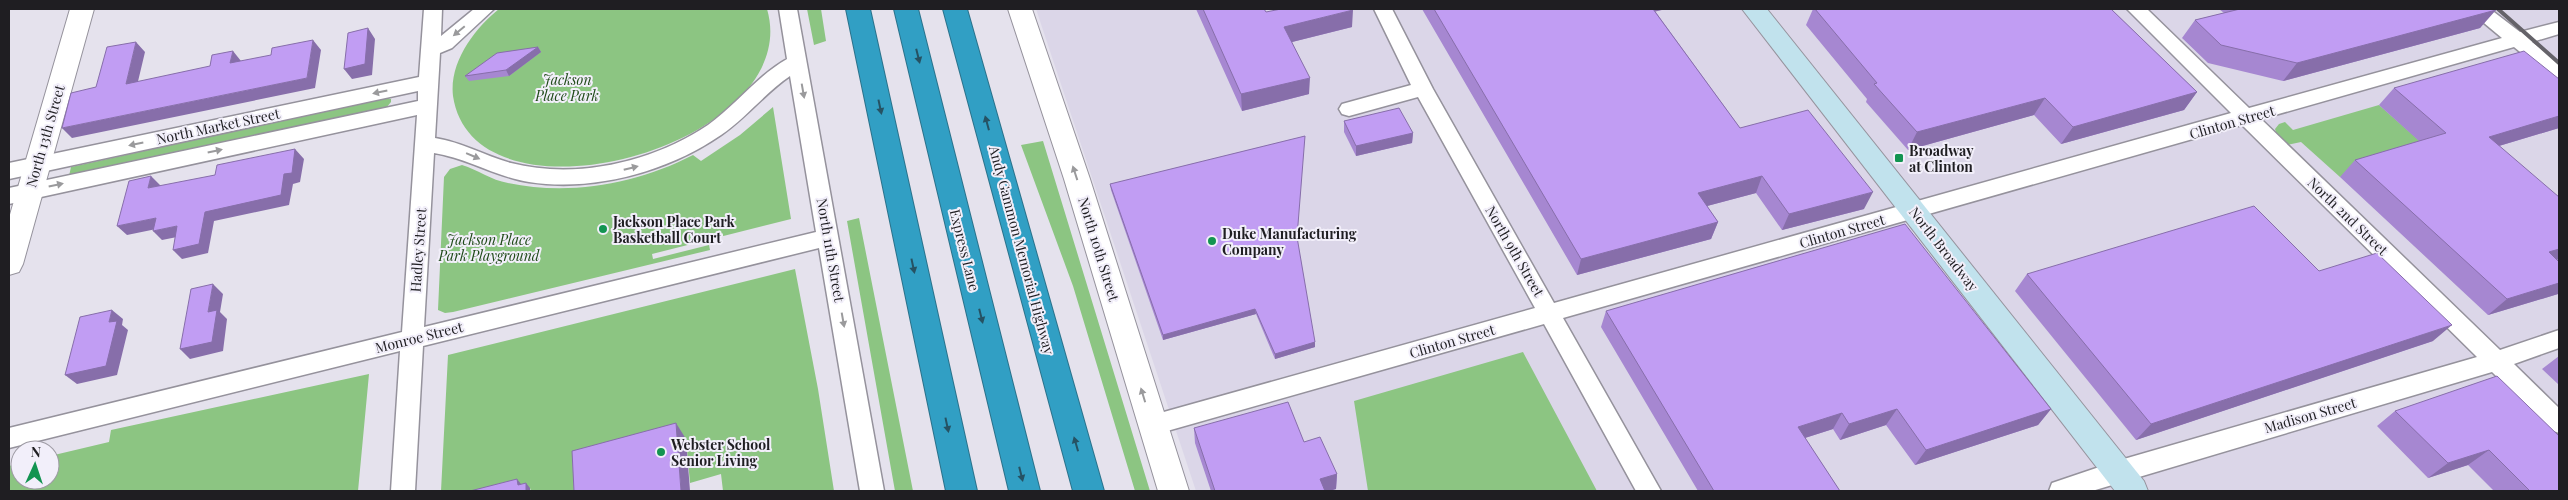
<svg xmlns="http://www.w3.org/2000/svg" width="2568" height="500" viewBox="0 0 2568 500" font-family="'Playfair Display',serif">
  <style>
    .built { fill: #dbd6e8 }
    .green { fill: #8cc582 }
    .lines { fill: none; stroke-linecap: round; stroke-linejoin: round }
    .minor-casing { stroke: #95929c; stroke-width: 3 }
    .tertiary-casing { stroke: #95929c; stroke-width: 2 }
    .secondary-casing { stroke: #95929c; stroke-width: 2 }
    .motorway-casing { stroke: #2b728b; stroke-width: 2 }
    .minor { fill: #fff; fill-rule: evenodd }
    .tertiary { fill: #fff; fill-rule: evenodd }
    .secondary { fill: #c1e2ed; fill-rule: evenodd }
    .motorway { fill: #319fc4; fill-rule: evenodd }
    .rail { stroke: #656369; stroke-width: 4 }
    .wall { fill: #a687d1 }
    .shaded-wall { fill: #876eaa }
    .building { fill: #c19df3; stroke: #876eaa }
    .oneway { fill: #9a9a9c }
    .oneway2 { fill: #265263 }
    .poi-dot { fill: #139451; stroke: #f2effa; stroke-width: 2 }
    .labels { text-anchor: middle; dominant-baseline: central; stroke-width: 4; stroke-linejoin: round; paint-order: stroke }
    .park-label { font-size: 14px; font-style: italic; fill: #1f4a18; stroke: #f2effa }
    .street-label { font-size: 14px; fill: #1f1e22; stroke: #f2effa }
    .poi-label { font-size: 14px; font-weight: bold; fill: #1f1e22; stroke: #f2effa; text-anchor: start }
  </style>
  <rect width="100%" height="100%" fill="#e5e2ed"/>
  <path class="built" d="M1036 9H2559V491H1196Z"/>
  <path class="green" d="M499 9H767C807 145 474 237 453 96 449 62 475 28 499 9Z
    M807 9H821L826 41 814 45Z
    M386 98 391 99V102L386 108 69 176 71 167Z
    M2379 105 2430 150 2340 177 2301 142 2287 145 2277 136 2275 129 2279 124 2285 122 2293 130Z
    M773 107 791 219 652 254 653 259 709 245 710 250 453 312 445 313 438 310 444 177 450 169 462 165C478 170 491 180 508 183 570 196 637 184 693 155L701 161 740 135Z
    M1043 141 1150 491H1135L1073 286 1021 145Z
    M859 218 913 491H895L847 221Z
    M795 269 818 389 834 491H723L721 474 690 483 686 439 586 491H531L530 488 522 490 521 484 492 491H441L448 355Z
    M1523 352 1597 491H1368L1354 401Z
    M369 374 358 491H9V466L20 463V480H50V456L109 442 111 430Z"/>
  <g class="lines">
    <defs>
      <path id="minor" d="M424 9H442L441 36 474 9H494L452 48 440 53 435 138C462 142 485 156 511 163 576 180 653 162 708 125 736 105 757 76 787 59L779 9H797L884 491H860L819 248 423 346 415 491H391L400 351 9 448V428L402 332 417 115 9 204V188L418 101V91L9 179V163L419 77ZM790 76 816 232 424 327 434 153C467 158 496 177 529 182 594 192 667 172 721 135 746 118 765 93 790 76Z
        M1374 9H1392L1433 89 1554 303 2231 113 2127 9H2147L2249 108 2502 38 2472 13 2469 9H2490L2520 32 2559 22V34L2532 42 2559 63V80L2552 78 2514 47 2261 119 2500 350 2559 330V348L2514 364 2559 408V433L2551 430 2492 372 2092 491H2049L2052 483 2117 461 2477 357 2242 125 1563 318 1661 491H1636L1544 324 1153 435 1145 432 1141 425 1145 418 1153 415 1535 308 1418 97 1349 116 1342 114 1339 109 1342 104 1411 85Z"/>
      <path id="tertiary" d="M70 9H94L23 264 19 272 9 275V218Z
        M1008 9H1032L1090 179 1189 491H1158L1064 179Z"/>
      <path id="secondary" d="M1742 9H1767L2144 481 2148 491H2115Z"/>
      <path id="motorway" d="M846 9H870L977 491H946Z
        M894 9H918L1040 491H1009Z
        M943 9H967L1104 491H1073Z"/>
    </defs>
    <use href="#minor" class="minor-casing"/>
    <use href="#tertiary" class="tertiary-casing"/>
    <use href="#secondary" class="secondary-casing"/>
    <use href="#motorway" class="motorway-casing"/>
    <use href="#minor" class="minor"/>
    <use href="#tertiary" class="tertiary"/>
    <use href="#secondary" class="secondary"/>
    <use href="#motorway" class="motorway"/>
    <path class="rail" d="M2498 9 2559 63"/>
  </g>
  <path class="wall" d="M1196 9H1264L1266 12 1352 27 1292 42 1309 94 1242 111Z
    M1422 9H1666L1655 11 1740 128 1864 209 1782 230 1756 193 1707 206 1718 222 1711 239 1577 275Z
    M1813 9H2111L2197 92 2184 110 2061 144 2034 115 1908 150 1866 102 1867 99 1806 25Z
    M2219 9H2495L2480 28 2283 81 2208 63 2182 38 2195 20 2224 13Z
    M538 47 541 52 509 76 469 81 465 76Z
    M2559 79V128L2499 146 2559 259 2557 260 2558 294 2488 315 2340 177 2355 160 2419 141 2379 105 2394 88Z
    M1344 121 1413 133 1412 143 1356 156 1344 132Z
    M1110 184 1297 239 1315 347 1275 359 1256 314 1163 340 1111 190Z
    M2319 271 2433 341 2136 440 2015 291 2027 274Z
    M1606 311 2051 409 2038 425 1915 465 1886 425 1840 440 1833 429 1805 438 1840 491H1698L1601 327Z
    M2559 356V385L2542 369Z
    M2395 411 2559 436V491H2494L2468 465 2428 478 2377 426Z
    M1194 428 1304 442 1337 474 1336 489 1329 491H1211L1195 443Z"/>
  <path class="shaded-wall" d="M1642 9H1666L1641 15Z
    M1353 10 1352 27 1284 44V27Z
    M2496 10 2480 28 2283 81 2297 63Z
    M368 28 375 39 372 75 352 79 344 69Z
    M313 40 321 50 315 88 72 138 62 128 307 78Z
    M136 42 145 52 135 94 126 84Z
    M538 47 541 52 509 76 506 70Z
    M233 51 241 61 239 73 230 63Z
    M1310 78 1309 94 1242 111 1241 94Z
    M2197 92 2184 110 2061 144 2073 127Z
    M2045 98 2034 115 1908 150 1917 132Z
    M2559 116V128L2472 154 2489 137Z
    M1413 133 1412 143 1356 156V146Z
    M295 149 304 159 300 182 293 184 289 205 214 221 208 253 182 259 173 250 205 212Z
    M151 176 161 186 148 188Z
    M1762 176 1756 193 1692 210 1698 193Z
    M1873 192 1864 209 1782 230 1789 214Z
    M156 218 166 227 127 235 117 226Z
    M1718 222 1711 239 1577 275 1581 259Z
    M177 226 187 235 162 240 153 231Z
    M2559 249V259L2530 268 2549 252Z
    M2559 283V293L2558 294 2488 315 2507 299Z
    M213 284 223 294 220 312 227 319 223 351 190 359 180 349 208 312Z
    M1255 309 1256 314 1163 340V335Z
    M112 310 123 319 122 325 128 330 117 375 77 384 65 375 109 322Z
    M2452 325 2433 341 2136 440 2151 424Z
    M1315 342V347L1275 359V354Z
    M1897 409 1886 425 1840 440 1849 424Z
    M2051 409 2038 425 1915 465 1926 450Z
    M1842 413 1833 429 1789 443 1798 427Z
    M676 423 686 439 690 491H681Z
    M2489 450 2468 465 2428 478 2448 463Z
    M1337 474 1336 489 1329 491H1320V479Z
    M517 479 521 484 522 490 518 485Z
    M526 483 530 488V491H526Z"/>
  <path class="building" d="M1203 9H1264L1266 12 1281 9H1352L1353 10 1284 27 1310 78 1241 94Z
    M1434 9H1653L1740 128 1808 110 1873 192 1789 214 1762 176 1698 193 1718 222 1581 259Z
    M1815 9H2111L2197 92 2073 127 2045 98 1917 132 1874 84 1877 83Z
    M2240 9H2495L2496 10 2297 63 2221 45 2195 20Z
    M368 28 365 64 344 69 348 33Z
    M313 40 307 78 62 128 71 93 96 87 107 47 136 42 126 84 210 66 212 55 233 51 230 63 271 55 272 48Z
    M538 47 506 70 465 76 497 53Z
    M2524 51 2559 79V116L2489 137 2559 197V249L2549 252 2559 262V283L2507 299 2355 160 2446 133 2394 88Z
    M1399 108 1413 133 1356 146 1344 121Z
    M1305 136 1297 237 1315 342 1275 354 1255 309 1163 335 1110 184Z
    M295 149 292 173 284 174 281 195 205 212 199 244 173 250 177 226 153 231 156 218 117 226 129 181 151 176 148 188 215 175 217 165Z
    M2254 206 2319 271 2377 253 2452 325 2151 424 2027 274Z
    M1905 224 2051 409 1926 450 1897 409 1849 424 1842 413 1798 427 1840 491H1714L1606 311Z
    M213 284 208 312 217 310 212 342 180 349 191 289Z
    M112 310 109 322 117 321 106 366 65 375 80 317Z
    M2497 376 2559 436V491H2530L2489 450 2448 463 2395 411Z
    M1288 402 1304 442 1320 437 1337 474 1320 479 1325 491H1215L1194 428Z
    M676 423 681 491H574L572 451Z
    M517 479 518 485 526 483V491H470Z"/>
  <defs><path id="oneway-solid" d="M-6-.8H1V-3.2L6.5 0L1 3.2V.8H-6Z" transform="scale(1.25)"/></defs>
  <g class="oneway">
    <use href="#oneway-solid" transform="translate(459 31) rotate(140)"/>
    <use href="#oneway-solid" transform="translate(803 91) rotate(80)"/>
    <use href="#oneway-solid" transform="translate(380 92) rotate(168)"/>
    <use href="#oneway-solid" transform="translate(136 144) rotate(168)"/>
    <use href="#oneway-solid" transform="translate(215 151) rotate(-12)"/>
    <use href="#oneway-solid" transform="translate(473 156) rotate(23)"/>
    <use href="#oneway-solid" transform="translate(631 168) rotate(-14)"/>
    <use href="#oneway-solid" transform="translate(1075 173) rotate(-108)"/>
    <use href="#oneway-solid" transform="translate(56 185) rotate(-12)"/>
    <use href="#oneway-solid" transform="translate(843 320) rotate(80)"/>
    <use href="#oneway-solid" transform="translate(1143 395) rotate(-107)"/>
  </g>
  <g class="oneway2">
    <use href="#oneway-solid" transform="translate(918 56) rotate(76)"/>
    <use href="#oneway-solid" transform="translate(880 107) rotate(78)"/>
    <use href="#oneway-solid" transform="translate(987 123) rotate(-105)"/>
    <use href="#oneway-solid" transform="translate(913 266) rotate(78)"/>
    <use href="#oneway-solid" transform="translate(981 316) rotate(76)"/>
    <use href="#oneway-solid" transform="translate(947 425) rotate(78)"/>
    <use href="#oneway-solid" transform="translate(1076 444) rotate(-106)"/>
    <use href="#oneway-solid" transform="translate(1021 474) rotate(76)"/>
  </g>
  <g class="poi-dot">
    <rect x="1894" y="153" width="10" height="10" rx="2.5"/>
    <circle cx="603" cy="229" r="5"/>
    <circle cx="1212" cy="241" r="5"/>
    <circle cx="661" cy="452" r="5"/>
  </g>
  <g class="labels">
    <g class="park-label">
      <text x="567" y="79">Jackson<tspan x="567" dy="16">Place Park</tspan></text>
      <text x="489" y="239">Jackson Place<tspan x="489" dy="16">Park Playground</tspan></text>
    </g>
    <g class="street-label">
      <text transform="translate(2232 122) rotate(-16)">Clinton Street</text>
      <text transform="translate(218 126) rotate(-12)">North Market Street</text>
      <text transform="translate(45 136) rotate(-74)">North 13th Street</text>
      <text transform="translate(2348 216) rotate(44)">North 2nd Street</text>
      <text transform="translate(1842 231) rotate(-16)">Clinton Street</text>
      <text transform="translate(1099 249) rotate(73)">North 10th Street</text>
      <text transform="translate(1944 249) rotate(52)">North Broadway</text>
      <text transform="translate(418 250) rotate(-86)">Hadley Street</text>
      <text transform="translate(831 250) rotate(80)">North 11th Street</text>
      <text transform="translate(965 250) rotate(76)">Express Lane</text>
      <text transform="translate(1022 250) rotate(75)">Andy Gammon Memorial Highway</text>
      <text transform="translate(1515 251) rotate(60)">North 9th Street</text>
      <text transform="translate(419 337) rotate(-14)">Monroe Street</text>
      <text transform="translate(1452 341) rotate(-16)">Clinton Street</text>
      <text transform="translate(2310 415) rotate(-16)">Madison Street</text>
    </g>
    <g class="poi-label">
      <text x="1909" y="150">Broadway<tspan x="1909" dy="16">at Clinton</tspan></text>
      <text x="613" y="221">Jackson Place Park<tspan x="613" dy="16">Basketball Court</tspan></text>
      <text x="1222" y="233">Duke Manufacturing<tspan x="1222" dy="16">Company</tspan></text>
      <text x="671" y="444">Webster School<tspan x="671" dy="16">Senior Living</tspan></text>
    </g>
  </g>
  <rect width="2568" height="500" fill="none" stroke="#1f1e22" stroke-width="20"/>
  <g transform="translate(35 465) rotate(3)"><circle r="24" fill="#f2effa" stroke="#9e9ba4"/>
  <path d="M0-4L9 19L0 12L-9 19Z" fill="#139451"/>
  <text y="-8" font-size="14" font-weight="bold" text-anchor="middle" fill="#1f1e22">N</text>
  </g>
</svg>
